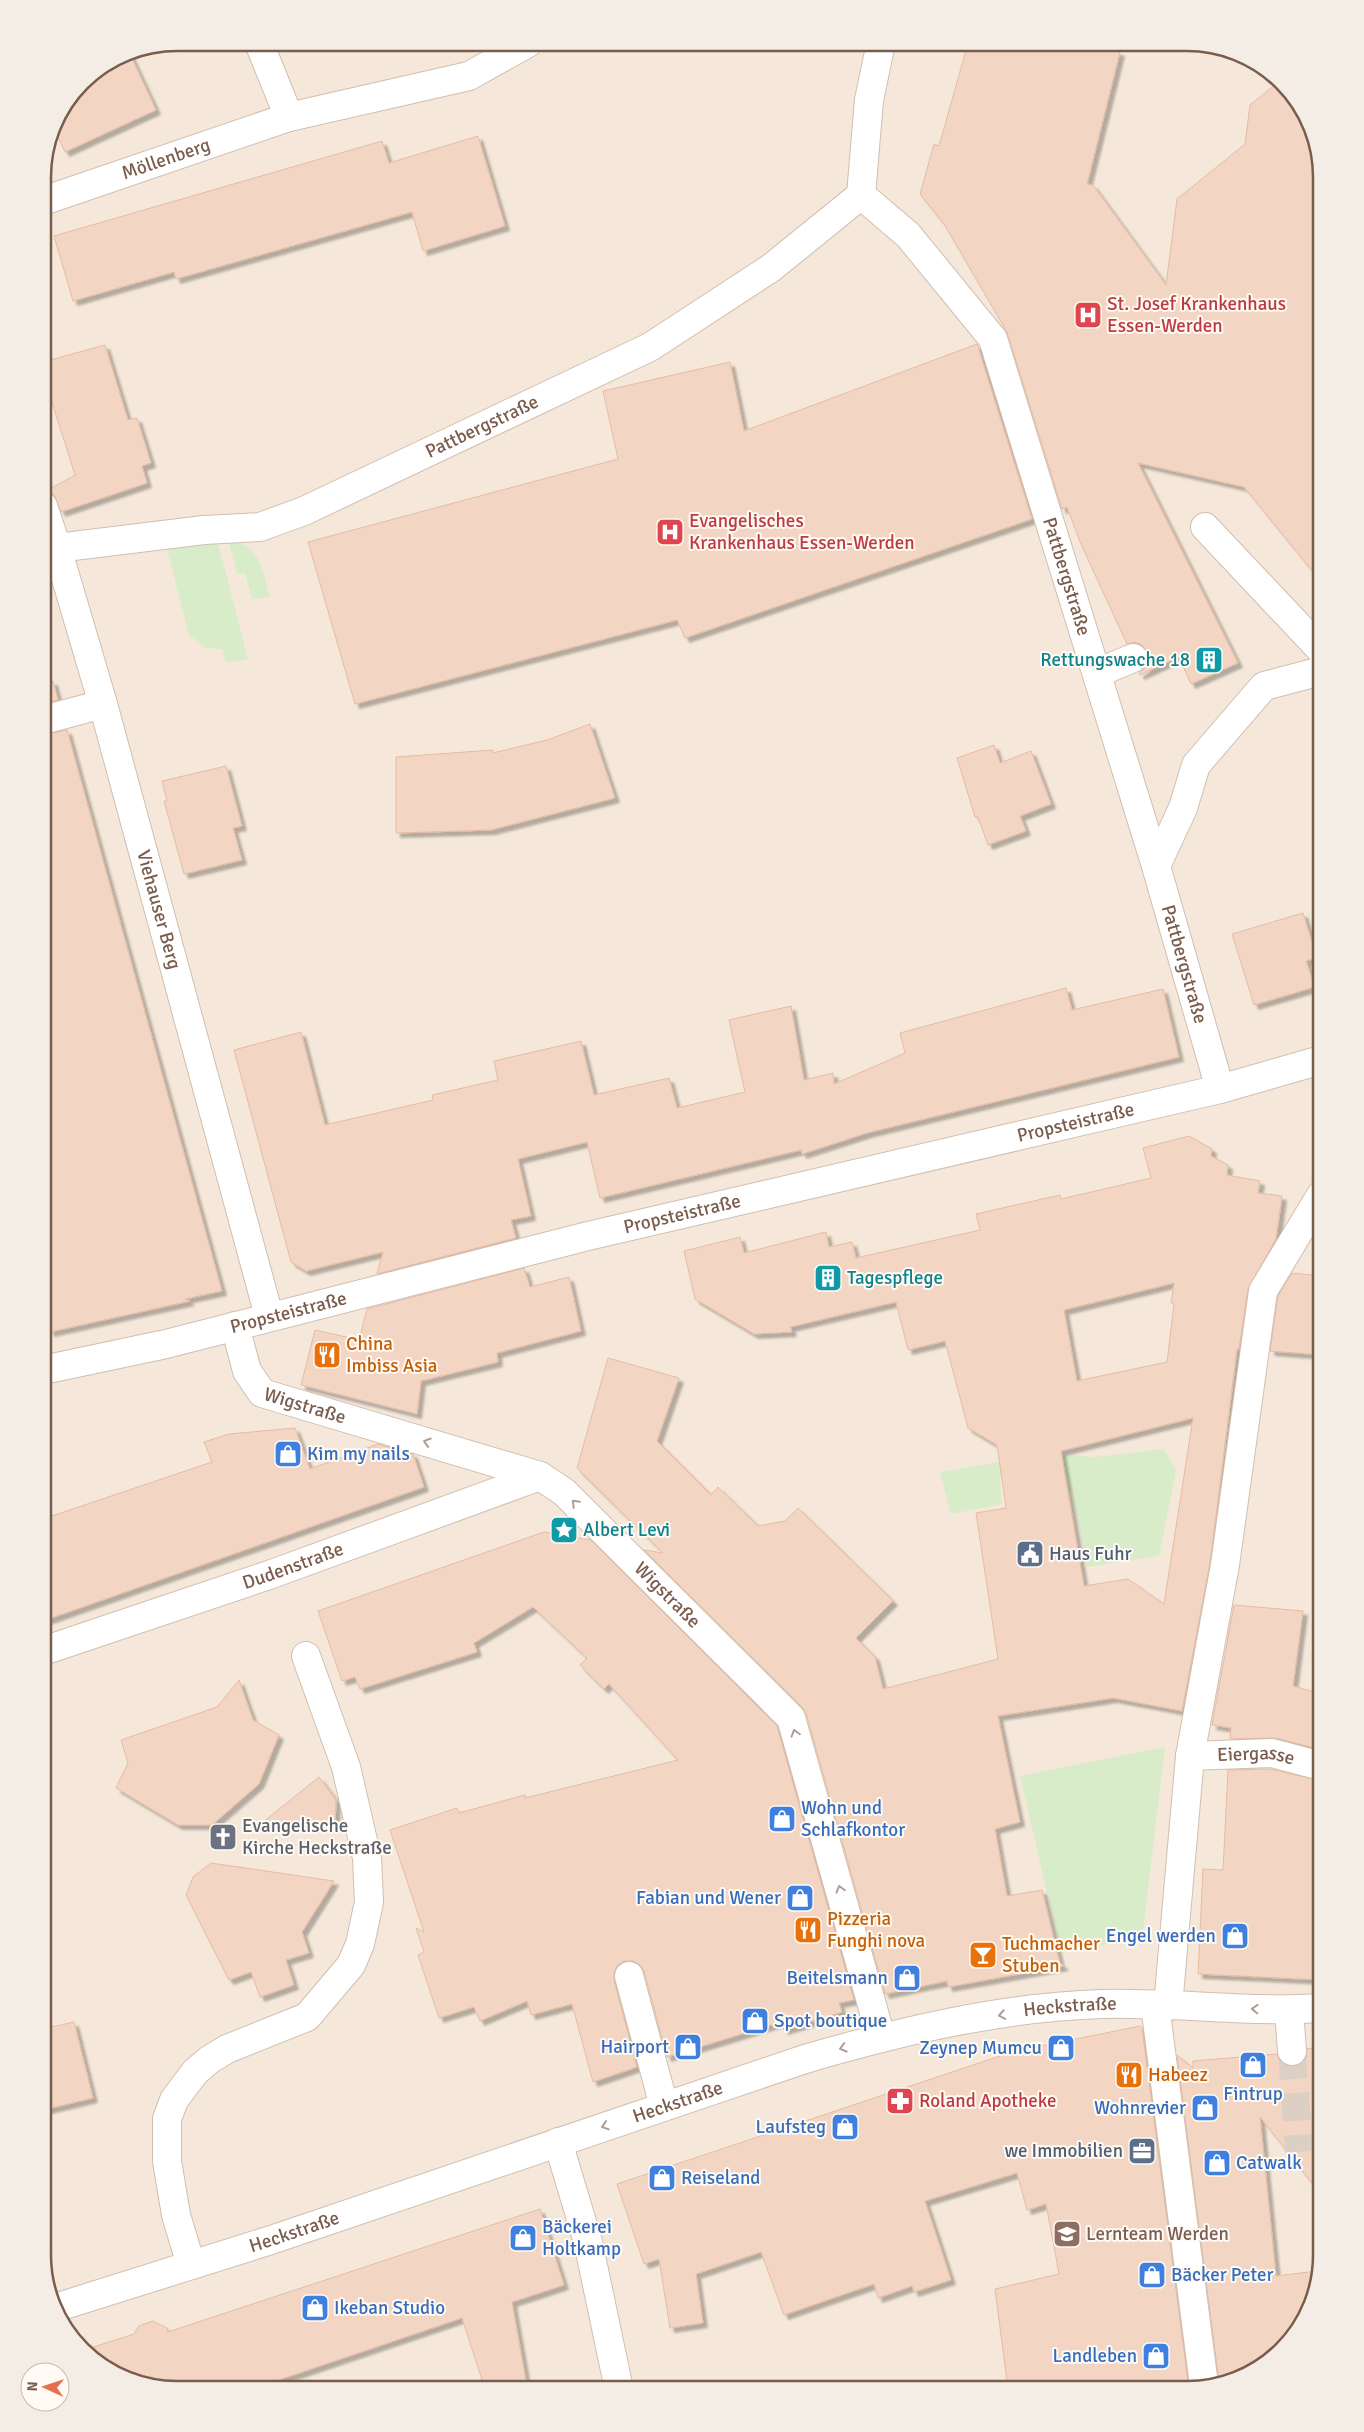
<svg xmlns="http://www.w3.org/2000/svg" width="1364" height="2432" viewBox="0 0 1364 2432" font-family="Signika,sans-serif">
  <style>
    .residential { fill: #f5e8da }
    .green { fill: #d8ecc9 }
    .building { fill: #f3d5c3; stroke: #e6bba3; fill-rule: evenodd; filter: url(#shadow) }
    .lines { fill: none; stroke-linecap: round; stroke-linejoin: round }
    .minor-tunnel { stroke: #dcd0c4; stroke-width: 28; stroke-dasharray: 28 14; stroke-linecap: butt }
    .minor-casing { stroke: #d1beb0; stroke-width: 30 }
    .minor { stroke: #fff; stroke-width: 28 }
    .oneway { stroke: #af9d94 }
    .labels { text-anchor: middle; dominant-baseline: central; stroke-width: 4; stroke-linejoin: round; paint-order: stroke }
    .street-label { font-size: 19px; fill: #7a5c4d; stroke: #fffaf3 }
    .health-label { font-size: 19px; fill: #be3a42; stroke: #fffaf3; text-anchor: start }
    .culture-label { font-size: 19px; fill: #0d838f; stroke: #fffaf3; text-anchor: start }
    .food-label { font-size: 19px; fill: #c56008; stroke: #fffaf3; text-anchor: start }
    .shop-label { font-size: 19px; fill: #366cbe; stroke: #fffaf3; text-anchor: start }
    .service-label { font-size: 19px; fill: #4e5e75; stroke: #fffaf3; text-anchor: start }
    .worship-label { font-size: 19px; fill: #5b616d; stroke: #fffaf3; text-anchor: start }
    .education-label { font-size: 19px; fill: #785e54; stroke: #fffaf3; text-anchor: start }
    .rim { fill: none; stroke: #7a5c4d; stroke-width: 2.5 }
  </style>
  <defs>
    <filter id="shadow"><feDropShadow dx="4.5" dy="4.5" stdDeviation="1" flood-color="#0004"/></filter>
  </defs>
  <rect width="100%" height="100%" fill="#fdf6ec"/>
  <path class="residential" d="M177 43H1196L1262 65 1308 118 1321 177V2255L1299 2329 1246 2376 1187 2389H169L102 2367 56 2314 43 2255V169L53 126 82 82 126 53Z"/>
  <path class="green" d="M217 538 248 660 226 662 222 649 206 648 189 635 166 545Z
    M228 539C262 546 262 569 270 597L252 599 245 573 237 574Z
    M1164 1449 1176 1470 1159 1556 1087 1567 1072 1492 1045 1497 1035 1472 1000 1477 1002 1504 951 1514 940 1472 1046 1454 1095 1457Z
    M1165 1747 1142 1939 1061 1952 1020 1776Z"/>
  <path class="building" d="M968 43H1082L1120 52 1087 184 1093 185 1166 285 1177 199 1245 144 1250 105 1277 83 1308 118 1322 177V583L1244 487 1138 463 1238 663 1191 684 1179 657 1140 675 1139 672 1145 668 1148 660V652L1142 645 1135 642 1127 644 1080 542 1067 507 1062 509 1007 332 944 224 920 194 934 144 939 146Z
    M129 52 156 110 65 152 53 126 82 82Z
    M478 136 505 226 423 251 412 212 176 279 174 272 73 301 54 236 382 141 389 163Z
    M977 344 1032 519 685 638 677 620 355 704 308 542 618 459 603 391 730 362 744 431Z
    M105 345 128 420 137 418 151 463 142 466 147 483 61 512 54 495 46 491 75 475 43 374V362Z
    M53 681 58 700 43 704V682Z
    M590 724 615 798 491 830 396 833V757L493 750V753L547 740Z
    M67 730 222 1291 185 1299 190 1301 50 1332 43 1297V735Z
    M994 745 1000 763 1031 751 1051 804 1020 816 1026 831 988 845 978 817H975L957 758Z
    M226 766 242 826 233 828 242 860 184 874 164 801H167L162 781Z
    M1303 913 1317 958 1306 961 1315 987 1254 1005 1232 934Z
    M1066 988 1072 1010 1163 989 1179 1057 867 1133 802 1154 801 1150 600 1198 587 1142 518 1159 531 1216 511 1220 516 1238 377 1274 383 1252 306 1271 291 1262 234 1050 301 1032 325 1125 433 1100 432 1095 498 1080 494 1061 581 1041 594 1095 669 1078 677 1108 745 1092 729 1020 791 1006 804 1080 833 1073 834 1084 905 1053 900 1033Z
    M1189 1136 1212 1149 1211 1156 1228 1165 1227 1175 1260 1181 1258 1193 1282 1196 1276 1239 1248 1289 1239 1349H1237L1210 1563 1182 1711 1113 1698 998 1716 1020 1822 995 1829 1007 1896 1042 1890 1060 1963 1064 1966 948 1987 947 1981 885 1994 806 1713 802 1707 644 1550 663 1553 577 1468 608 1358 679 1378 657 1441 711 1495 718 1487 758 1526 785 1521 798 1508 893 1601 856 1638 875 1657 883 1689 998 1659 976 1513 1006 1508 997 1445 968 1428 945 1341 908 1350 896 1302 790 1327 792 1332 754 1334 695 1299 684 1251 740 1237 744 1253 826 1232 829 1247 852 1242 856 1258 980 1230 976 1214 1060 1195 1061 1199 1151 1178 1143 1148ZM1174 1283 1171 1303 1174 1304 1167 1362 1077 1381 1064 1310ZM1193 1418 1164 1604 1128 1579 1084 1586 1061 1451Z
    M524 1268 530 1287 569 1277 581 1331 497 1353 498 1362 421 1381 417 1414 301 1385 315 1330 359 1340 367 1309Z
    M1292 1273 1322 1276V1355L1270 1351 1278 1296Z
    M295 1428 310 1469 378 1444 413 1454 424 1487 43 1621V1519L212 1462 204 1442 229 1434Z
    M544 1532 591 1540 777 1726 854 2000 839 2003 842 2012 784 2030 781 2022 667 2057 644 1971 640 1965 633 1961H624L618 1965 614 1972V1980L637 2067 593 2082 572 2004 531 2015 527 2001 480 2021 474 2007 439 2018 418 1955 424 1952 416 1928 424 1932 390 1830 457 1808 459 1813 525 1795V1798L678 1760 609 1684 604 1689 580 1665 587 1658 533 1607 474 1643 477 1652 360 1689 355 1677 342 1681 318 1611Z
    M1234 1605 1303 1611 1293 1686 1322 1694V1750L1276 1738 1230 1739 1231 1728 1212 1725Z
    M239 1680 253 1720 279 1735 259 1784 212 1825H178L116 1788 128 1763 121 1740 217 1707Z
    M1270 1769 1322 1781V1980L1198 1974 1203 1869 1223 1870 1228 1770Z
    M319 1777 336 1800 335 1826H258Z
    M211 1863 334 1881 302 1932 309 1953 286 1960 294 1985 260 1997 251 1972 229 1980 186 1895 193 1877Z
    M74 2022 93 2098 43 2110V2029Z
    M1140 2026 1142 2028 1189 2389H1008L995 2289 1059 2274 1046 2204 1027 2210 1017 2173 925 2201 951 2280 914 2292 912 2286 878 2298 874 2284 784 2315 761 2252 696 2274 703 2323 670 2328 659 2259 644 2264 617 2184 1012 2052Z
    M1322 2046V2196L1260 2117 1276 2276 1317 2271 1299 2329 1246 2376 1219 2382 1177 2055 1193 2068V2061L1277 2054 1285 2065 1294 2066 1301 2064 1306 2058 1307 2049Z
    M540 2209 564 2285 512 2302 526 2381 484 2386 462 2318 252 2389H169L102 2367 87 2349 134 2334 139 2326 153 2321 167 2328 168 2332Z"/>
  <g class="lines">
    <path class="minor-tunnel" d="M1292 2051 1299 2152"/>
    <defs>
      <g id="minor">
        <path d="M259 43 289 117"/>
        <path d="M861 195 869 100 881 43"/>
        <path id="s1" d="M43 201 289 117 469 76 528 43"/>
        <path id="s2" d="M43 506 57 548 103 704 269 1316"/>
        <path d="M1205 527 1321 650"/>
        <path id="s3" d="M57 548 204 530 260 527 304 511 650 347 771 268 861 195 908 235 993 339 1156 866 1220 1089"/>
        <path d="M1097 673 1133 658"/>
        <path d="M43 720 103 704"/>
        <path d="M1156 866 1183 808 1196 765 1264 686 1321 671"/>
        <path id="s4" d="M235 1326 247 1371 262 1393 540 1476 564 1492 791 1718 881 2037"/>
        <path id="s5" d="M43 1370 166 1344 588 1236 1220 1089 1321 1060"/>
        <path id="s6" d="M43 1651 269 1575 540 1476"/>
        <path id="s7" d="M1190 1756 1272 1753 1321 1766"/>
        <path d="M629 1976 664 2106"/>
        <path d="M1155 2005 1204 2385"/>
        <path d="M1168 2006 1190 1756 1225 1565 1263 1291 1321 1195"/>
        <path d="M1289 2010 1292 2051"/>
        <path d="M558 2142 588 2242 619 2389"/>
        <path d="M191 2265 176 2215 167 2161V2119L174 2100 195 2072 209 2060 227 2049 307 2017 351 1965 360 1944 369 1902 367 1858 346 1767 306 1656"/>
        <path id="s8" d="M55 2308 271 2240 805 2059C901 2031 1002 2007 1102 2004 1175 2002 1248 2013 1321 2008"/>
      </g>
    </defs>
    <use href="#minor" class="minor-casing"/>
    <use href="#minor" class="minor"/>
  </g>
  <defs><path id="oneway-chevron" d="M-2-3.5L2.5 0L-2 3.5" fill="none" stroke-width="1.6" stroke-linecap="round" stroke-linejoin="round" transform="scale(1.25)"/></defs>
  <g class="oneway">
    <use href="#oneway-chevron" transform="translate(427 1442) rotate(-163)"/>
    <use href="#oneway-chevron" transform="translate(575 1503) rotate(-135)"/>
    <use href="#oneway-chevron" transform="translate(795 1733) rotate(-106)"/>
    <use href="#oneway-chevron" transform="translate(840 1889) rotate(-106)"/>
    <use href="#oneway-chevron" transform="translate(1255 2009) rotate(-178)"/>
    <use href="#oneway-chevron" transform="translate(1002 2015) rotate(170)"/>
    <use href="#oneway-chevron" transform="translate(843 2048) rotate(164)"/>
    <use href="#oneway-chevron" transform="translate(605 2126) rotate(162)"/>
  </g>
  <defs>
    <symbol id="hospital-square" viewBox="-11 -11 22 22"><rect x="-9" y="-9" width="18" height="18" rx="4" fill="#e0444e" stroke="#fffaf3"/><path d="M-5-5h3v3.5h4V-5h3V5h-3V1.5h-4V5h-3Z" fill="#fff"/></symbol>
    <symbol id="building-square" viewBox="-11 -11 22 22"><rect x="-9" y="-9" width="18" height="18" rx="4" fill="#0f9aa8" stroke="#fffaf3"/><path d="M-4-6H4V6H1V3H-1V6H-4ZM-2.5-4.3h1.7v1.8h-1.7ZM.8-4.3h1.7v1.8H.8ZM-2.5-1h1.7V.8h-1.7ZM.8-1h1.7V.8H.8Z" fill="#fff"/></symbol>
    <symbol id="restaurant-square" viewBox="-11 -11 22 22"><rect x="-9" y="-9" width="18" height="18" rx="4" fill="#e8710a" stroke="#fffaf3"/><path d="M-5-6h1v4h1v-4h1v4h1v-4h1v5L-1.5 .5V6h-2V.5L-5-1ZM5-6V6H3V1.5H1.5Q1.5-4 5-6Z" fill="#fff"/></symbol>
    <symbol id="shop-square" viewBox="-11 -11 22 22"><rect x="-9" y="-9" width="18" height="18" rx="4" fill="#3f7fe0" stroke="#fffaf3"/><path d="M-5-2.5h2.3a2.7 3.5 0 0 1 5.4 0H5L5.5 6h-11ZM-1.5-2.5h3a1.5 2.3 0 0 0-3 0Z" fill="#fff"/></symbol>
    <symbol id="sight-square" viewBox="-11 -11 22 22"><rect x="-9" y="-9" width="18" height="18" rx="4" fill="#0f9aa8" stroke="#fffaf3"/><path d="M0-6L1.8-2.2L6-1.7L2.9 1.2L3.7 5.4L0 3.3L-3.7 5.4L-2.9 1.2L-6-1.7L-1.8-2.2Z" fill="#fff"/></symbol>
    <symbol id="civic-square" viewBox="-11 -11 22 22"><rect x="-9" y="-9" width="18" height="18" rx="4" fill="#5c6f8a" stroke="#fffaf3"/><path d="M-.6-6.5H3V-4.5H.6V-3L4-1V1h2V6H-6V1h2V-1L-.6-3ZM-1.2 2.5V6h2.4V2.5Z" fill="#fff"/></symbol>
    <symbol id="church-square" viewBox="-11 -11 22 22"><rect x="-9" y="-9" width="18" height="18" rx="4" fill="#6b7280" stroke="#fffaf3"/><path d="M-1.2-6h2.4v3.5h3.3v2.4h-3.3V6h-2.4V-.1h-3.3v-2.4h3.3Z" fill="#fff"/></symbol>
    <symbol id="bar-square" viewBox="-11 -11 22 22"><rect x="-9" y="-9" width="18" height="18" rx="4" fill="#e8710a" stroke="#fffaf3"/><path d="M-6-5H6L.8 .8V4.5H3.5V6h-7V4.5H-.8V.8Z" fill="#fff"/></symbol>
    <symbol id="pharmacy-square" viewBox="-11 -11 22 22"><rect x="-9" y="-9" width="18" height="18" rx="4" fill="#e0444e" stroke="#fffaf3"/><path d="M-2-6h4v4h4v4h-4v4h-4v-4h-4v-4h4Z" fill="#fff"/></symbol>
    <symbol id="office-square" viewBox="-11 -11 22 22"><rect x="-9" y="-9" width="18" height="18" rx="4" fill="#5c6f8a" stroke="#fffaf3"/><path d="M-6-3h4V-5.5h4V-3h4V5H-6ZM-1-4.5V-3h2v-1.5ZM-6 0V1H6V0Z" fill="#fff"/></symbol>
    <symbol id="school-square" viewBox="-11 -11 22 22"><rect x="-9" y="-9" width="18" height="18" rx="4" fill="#8d6e63" stroke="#fffaf3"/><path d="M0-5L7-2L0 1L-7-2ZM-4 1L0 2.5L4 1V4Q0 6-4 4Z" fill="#fff"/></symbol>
  </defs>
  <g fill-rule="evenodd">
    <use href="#hospital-square" x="1072" y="299" width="32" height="32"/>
    <use href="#hospital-square" x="654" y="516" width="32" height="32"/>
    <use href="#building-square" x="1193" y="644" width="32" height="32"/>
    <use href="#building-square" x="812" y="1262" width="32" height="32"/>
    <use href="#restaurant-square" x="311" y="1339" width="32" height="32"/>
    <use href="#shop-square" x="272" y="1438" width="32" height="32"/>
    <use href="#sight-square" x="548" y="1514" width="32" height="32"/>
    <use href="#civic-square" x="1014" y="1538" width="32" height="32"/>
    <use href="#shop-square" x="766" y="1803" width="32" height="32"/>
    <use href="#church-square" x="207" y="1821" width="32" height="32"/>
    <use href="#shop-square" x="784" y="1882" width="32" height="32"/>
    <use href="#restaurant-square" x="792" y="1914" width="32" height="32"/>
    <use href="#shop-square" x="1219" y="1920" width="32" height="32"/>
    <use href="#bar-square" x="967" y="1939" width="32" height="32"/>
    <use href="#shop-square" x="891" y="1962" width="32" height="32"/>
    <use href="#shop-square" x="739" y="2005" width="32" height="32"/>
    <use href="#shop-square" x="672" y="2031" width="32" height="32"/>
    <use href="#shop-square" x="1045" y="2032" width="32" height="32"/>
    <use href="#shop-square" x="1237" y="2049" width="32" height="32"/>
    <use href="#restaurant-square" x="1113" y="2059" width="32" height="32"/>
    <use href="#pharmacy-square" x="884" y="2085" width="32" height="32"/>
    <use href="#shop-square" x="1189" y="2092" width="32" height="32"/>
    <use href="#shop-square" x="829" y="2111" width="32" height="32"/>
    <use href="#office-square" x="1126" y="2135" width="32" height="32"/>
    <use href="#shop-square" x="1201" y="2147" width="32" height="32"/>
    <use href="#shop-square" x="646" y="2162" width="32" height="32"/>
    <use href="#school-square" x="1051" y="2218" width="32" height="32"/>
    <use href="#shop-square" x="507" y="2222" width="32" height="32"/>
    <use href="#shop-square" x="1136" y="2259" width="32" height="32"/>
    <use href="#shop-square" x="299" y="2292" width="32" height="32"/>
    <use href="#shop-square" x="1140" y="2340" width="32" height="32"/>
  </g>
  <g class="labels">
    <g class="street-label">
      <text stroke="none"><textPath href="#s1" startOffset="130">Möllenberg</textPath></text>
      <text stroke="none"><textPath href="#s3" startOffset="448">Pattbergstraße</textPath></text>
      <text stroke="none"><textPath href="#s3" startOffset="1339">Pattbergstraße</textPath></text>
      <text stroke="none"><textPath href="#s2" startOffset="420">Viehauser Berg</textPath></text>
      <text stroke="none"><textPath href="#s3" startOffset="1744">Pattbergstraße</textPath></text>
      <text stroke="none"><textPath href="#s5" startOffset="1062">Propsteistraße</textPath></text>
      <text stroke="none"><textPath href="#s5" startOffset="658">Propsteistraße</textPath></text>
      <text stroke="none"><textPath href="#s5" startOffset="252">Propsteistraße</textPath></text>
      <text stroke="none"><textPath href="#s4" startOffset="118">Wigstraße</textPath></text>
      <text stroke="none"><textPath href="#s6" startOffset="264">Dudenstraße</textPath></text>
      <text stroke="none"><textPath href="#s4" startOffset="538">Wigstraße</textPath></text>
      <text stroke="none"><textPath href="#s7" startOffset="66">Eiergasse</textPath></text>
      <text stroke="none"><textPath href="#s8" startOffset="1061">Heckstraße</textPath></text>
      <text stroke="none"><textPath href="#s8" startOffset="656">Heckstraße</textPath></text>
      <text stroke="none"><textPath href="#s8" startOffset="251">Heckstraße</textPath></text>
    </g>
    <g class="health-label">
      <text x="1107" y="304">St. Josef Krankenhaus<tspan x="1107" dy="22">Essen-Werden</tspan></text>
      <text x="689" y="521">Evangelisches<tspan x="689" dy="22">Krankenhaus Essen-Werden</tspan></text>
      <text x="919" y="2101">Roland Apotheke</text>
    </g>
    <g class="culture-label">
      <text x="1190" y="660" text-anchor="end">Rettungswache 18</text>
      <text x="847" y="1278">Tagespflege</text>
      <text x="583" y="1530">Albert Levi</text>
    </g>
    <g class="food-label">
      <text x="346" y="1344">China<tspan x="346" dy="22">Imbiss Asia</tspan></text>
      <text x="827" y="1919">Pizzeria<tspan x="827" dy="22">Funghi nova</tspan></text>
      <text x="1002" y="1944">Tuchmacher<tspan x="1002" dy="22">Stuben</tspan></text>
      <text x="1148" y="2075">Habeez</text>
    </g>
    <g class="shop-label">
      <text x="307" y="1454">Kim my nails</text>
      <text x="801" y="1808">Wohn und<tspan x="801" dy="22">Schlafkontor</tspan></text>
      <text x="781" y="1898" text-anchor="end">Fabian und Wener</text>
      <text x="1216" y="1936" text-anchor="end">Engel werden</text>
      <text x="888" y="1978" text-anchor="end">Beitelsmann</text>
      <text x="774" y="2021">Spot boutique</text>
      <text x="669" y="2047" text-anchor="end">Hairport</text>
      <text x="1042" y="2048" text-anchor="end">Zeynep Mumcu</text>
      <text x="1253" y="2094" text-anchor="middle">Fintrup</text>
      <text x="1186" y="2108" text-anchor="end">Wohnrevier</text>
      <text x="826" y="2127" text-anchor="end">Laufsteg</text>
      <text x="1236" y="2163">Catwalk</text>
      <text x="681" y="2178">Reiseland</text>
      <text x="542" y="2227">Bäckerei<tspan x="542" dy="22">Holtkamp</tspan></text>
      <text x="1171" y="2275">Bäcker Peter</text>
      <text x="334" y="2308">Ikeban Studio</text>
      <text x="1137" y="2356" text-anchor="end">Landleben</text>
    </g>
    <g class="service-label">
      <text x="1049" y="1554">Haus Fuhr</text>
      <text x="1123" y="2151" text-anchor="end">we Immobilien</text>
    </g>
    <g class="worship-label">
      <text x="242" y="1826">Evangelische<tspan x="242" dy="22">Kirche Heckstraße</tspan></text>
    </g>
    <g class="education-label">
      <text x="1086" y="2234">Lernteam Werden</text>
    </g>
  </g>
  <path d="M0 0H1364V2432H0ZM177 51H1187A126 126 0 0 1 1313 177V2255A126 126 0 0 1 1187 2381H177A126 126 0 0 1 51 2255V177A126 126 0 0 1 177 51Z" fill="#f4ede6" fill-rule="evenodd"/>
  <path class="rim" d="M177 51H1187A126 126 0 0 1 1313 177V2255A126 126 0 0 1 1187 2381H177A126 126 0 0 1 51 2255V177A126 126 0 0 1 177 51Z"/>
  <g transform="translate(45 2387) rotate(273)"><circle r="24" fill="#fffaf3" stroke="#cabbb1"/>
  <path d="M0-4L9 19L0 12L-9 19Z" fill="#e76f51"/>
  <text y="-8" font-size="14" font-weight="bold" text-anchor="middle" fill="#7a5c4d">N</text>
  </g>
</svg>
